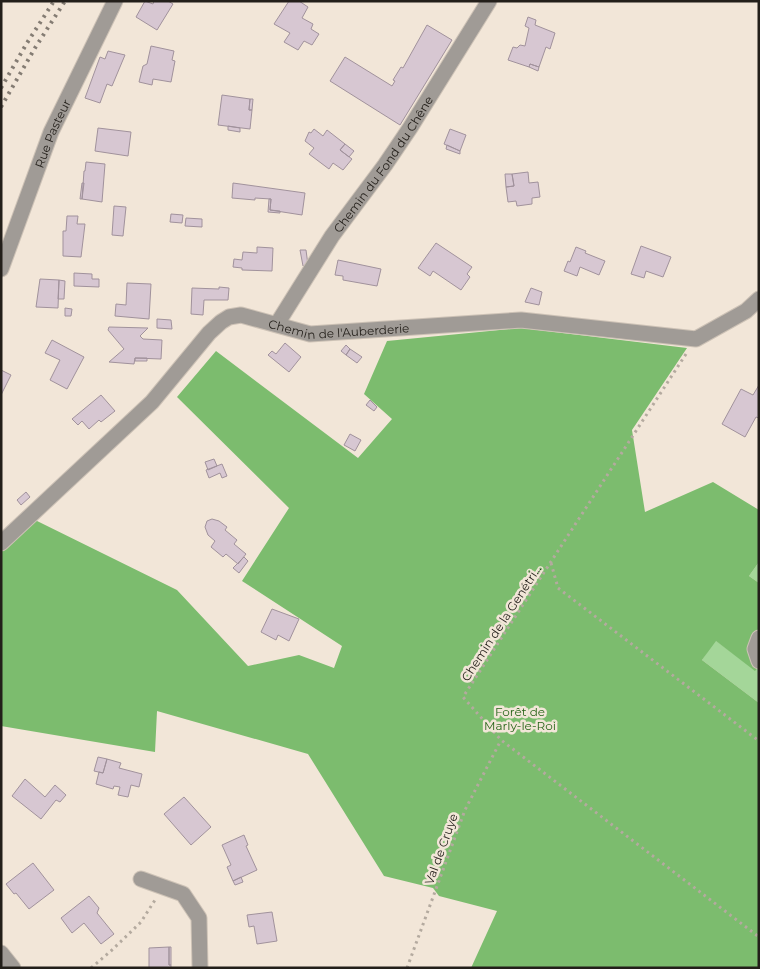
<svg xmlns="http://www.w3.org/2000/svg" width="760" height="969" viewBox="0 0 760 969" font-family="Montserrat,sans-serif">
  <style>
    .green { fill: #a4d699 }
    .forest { fill: #7cbc6e }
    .building { fill: #d7c7d2; stroke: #a1929c }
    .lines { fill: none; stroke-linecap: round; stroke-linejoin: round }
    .minor-casing { stroke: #cdc2b6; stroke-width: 17 }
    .path { stroke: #b4aa9f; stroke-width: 3; stroke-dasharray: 2.5 4; stroke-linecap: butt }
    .minor { stroke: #a09b96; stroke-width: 15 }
    .rail { stroke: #847c73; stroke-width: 4; stroke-dasharray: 2.5 5; stroke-linecap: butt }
    .labels { text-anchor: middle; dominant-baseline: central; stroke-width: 5; stroke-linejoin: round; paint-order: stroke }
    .street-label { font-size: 12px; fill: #231f1a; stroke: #f2e6d8 }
    .park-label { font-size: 12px; fill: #286519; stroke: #f2e6d8 }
  </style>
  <rect width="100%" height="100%" fill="#f2e6d8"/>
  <path class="green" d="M759 562V583L749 576Z
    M715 640 755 670 759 666V703L702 660Z"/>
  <path class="forest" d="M521 328 687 348 632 430 645 512 713 482 759 510V562L749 576 759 583V666L755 671 716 641 702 660 759 703V968H471L497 911 439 896 433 888 384 876 308 754 157 711 155 752 1 726V552L33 519 177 590 248 666 299 655 334 668 342 646 242 581 289 508 177 397 216 351 358 458 392 419 364 394 387 341Z"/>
  <path class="building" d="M145 1 153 4 154 1H168L173 4 157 30 136 17Z
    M289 1H299L308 7 302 18 313 24 311 29 319 34 312 45 304 41 298 50 284 42 290 33 274 24Z
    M528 17 536 20 535 25 555 33 550 49 546 47 539 67 530 64 529 67 508 60 513 47 517 48 520 45 525 46 529 28 525 26Z
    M427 25 452 40 400 125 330 81 345 57 392 86 395 81 393 80 401 67 403 68Z
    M151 46 174 51 172 60 175 61 171 82 153 79 152 85 139 82 143 66 147 64Z
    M108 51 125 55 112 86 107 84 100 103 85 98 100 57 105 59Z
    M530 64 539 67 538 71 529 67Z
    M222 95 250 99 249 110H252L250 129 218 125Z
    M250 99H253L252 110H249Z
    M228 126 240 128V132L228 130Z
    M98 128 131 132 128 156 95 151Z
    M314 129 323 136 327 130 345 144 340 150 352 159 343 170 333 163 329 169 309 154 314 148 305 141 309 132 311 133Z
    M450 129 466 135 460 151 444 144Z
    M345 144 354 151 349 157 340 150Z
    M447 145 460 151V154L446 149Z
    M86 162 105 164 102 202 82 199 84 171H85Z
    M528 172 529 183 538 182 540 197 532 198V204L517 206 516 201 508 202 506 187 514 186 512 174Z
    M505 174H512L514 186 506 187Z
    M82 183H84L82 199H80Z
    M233 183 305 193 302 215 270 210 271 199 255 198V200L232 198Z
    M269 199H271L270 210 280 211V213L268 212Z
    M114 206 126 207 123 236 112 235Z
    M171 214 183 215 182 223 170 222Z
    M67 216H78L77 224H85L81 257 63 256V231H66Z
    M186 218 202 219V227L185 226Z
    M436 243 472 267 467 274 470 277 461 290 433 271 430 276 418 268Z
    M641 246 671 257 663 277 646 271 644 278 631 274Z
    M257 247 273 248 272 271 242 270V268L233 267 234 259 242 260 243 252 257 253Z
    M576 247 586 251 585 253 605 261 599 275 580 267 577 276 564 271 568 261 570 262Z
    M300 250H306L308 265 303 266Z
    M338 260 381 269 377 286 343 280V276L335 275Z
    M74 273 92 274V279H99V287L74 286Z
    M40 279 59 280 58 308 36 307Z
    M59 280 65 281 64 299H58Z
    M127 283 151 284 149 319 115 316 116 304 126 305Z
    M219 287 229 288 228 300H204L203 315 191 314 192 288 219 289Z
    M531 288 542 292 539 305 525 302Z
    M65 308 72 309 71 316H65Z
    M157 319 171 320 172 329 157 328Z
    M109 327 148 328 140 336 143 339 162 340 161 359 135 358 134 364 109 362 124 349 108 330Z
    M52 340 84 357 67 389 50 380 60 360 45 353Z
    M285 343 301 357 289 372 268 355 272 351 276 354Z
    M346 345 350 349 346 355 341 351Z
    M350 349 362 357 357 363 346 355Z
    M135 358H147V361H135Z
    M1 370 11 375 1 395Z
    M759 385V418L756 417 745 437 722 424 741 389 753 395Z
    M101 395 115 411 101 422 99 420 89 429 82 421 78 425 72 419Z
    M370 400 377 407 374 411 366 405Z
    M350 434 361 440 355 451 344 445Z
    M214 459 217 466 208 470 205 462Z
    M222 464 227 476 222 478 220 473 209 478 206 470Z
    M26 492 30 497 21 505 17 500Z
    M212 519 219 521 227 527 225 530 237 540 234 544 246 554 238 564 226 554 223 557 211 547 215 541 208 535 205 527 207 521Z
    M244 557 248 561 239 573 233 568Z
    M272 609 299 619 289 641 278 635 276 640 261 632Z
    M98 757 107 759 103 773 94 771Z
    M107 759 121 763 119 768 142 774 139 787 131 785 128 797 118 795 120 787 114 786 113 789 96 784 99 772 103 773Z
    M25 779 45 797 55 785 66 795 60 802 56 800 41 819 12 796Z
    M184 797 211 827 191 845 164 814Z
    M244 835 248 845 246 846 257 870 233 881 227 867 231 865 222 845Z
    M33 863 54 890 29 909 16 893 14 894 6 884Z
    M241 877 243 882 235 885 233 881Z
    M89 896 99 908 97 913 114 934 101 944 84 923 72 933 61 918Z
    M272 912 277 941 257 944 254 926 249 927 247 915Z
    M169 947H171V965H169Z
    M169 947V965H171V968H149V948Z"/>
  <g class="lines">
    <defs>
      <g id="minor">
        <path id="s1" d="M1 269 51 132 115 1"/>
        <path id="s2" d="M277 324 332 236 385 165 410 128 489 1"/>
        <path id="s3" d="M1 543 152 402 209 333 221 322 229 317 241 315 310 334 521 320 696 339 746 311 759 299"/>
        <path d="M759 638 755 649 759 661"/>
        <path d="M141 879 183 894 199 918 200 968"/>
        <path d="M1 953 13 968"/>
      </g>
    </defs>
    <use href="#minor" class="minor-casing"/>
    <path class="path" d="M686 354 463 697 501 740 759 937
      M551 563 558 588 759 741
      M91 968 112 950 141 922 155 900
      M407 968 465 810 501 740"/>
    <use href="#minor" class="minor"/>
    <path class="rail" d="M1 88 27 43 54 1
      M1 107 35 48 65 1"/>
  </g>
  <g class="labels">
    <g class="street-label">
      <text stroke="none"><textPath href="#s1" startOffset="145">Rue Pasteur</textPath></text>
      <text stroke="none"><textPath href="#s2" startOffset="192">Chemin du Fond du Chêne</textPath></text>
      <text stroke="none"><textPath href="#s3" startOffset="434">Chemin de l'Auberderie</textPath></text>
      <text transform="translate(501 623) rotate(-57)">Chemin de la Genétri...</text>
      <text transform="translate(441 849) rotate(-70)">Val de Cruye</text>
    </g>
    <g class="park-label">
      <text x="520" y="711">Forêt de<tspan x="520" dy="14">Marly-le-Roi</tspan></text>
    </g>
  </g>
  <rect width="760" height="969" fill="none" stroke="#231f1a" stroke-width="5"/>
</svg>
